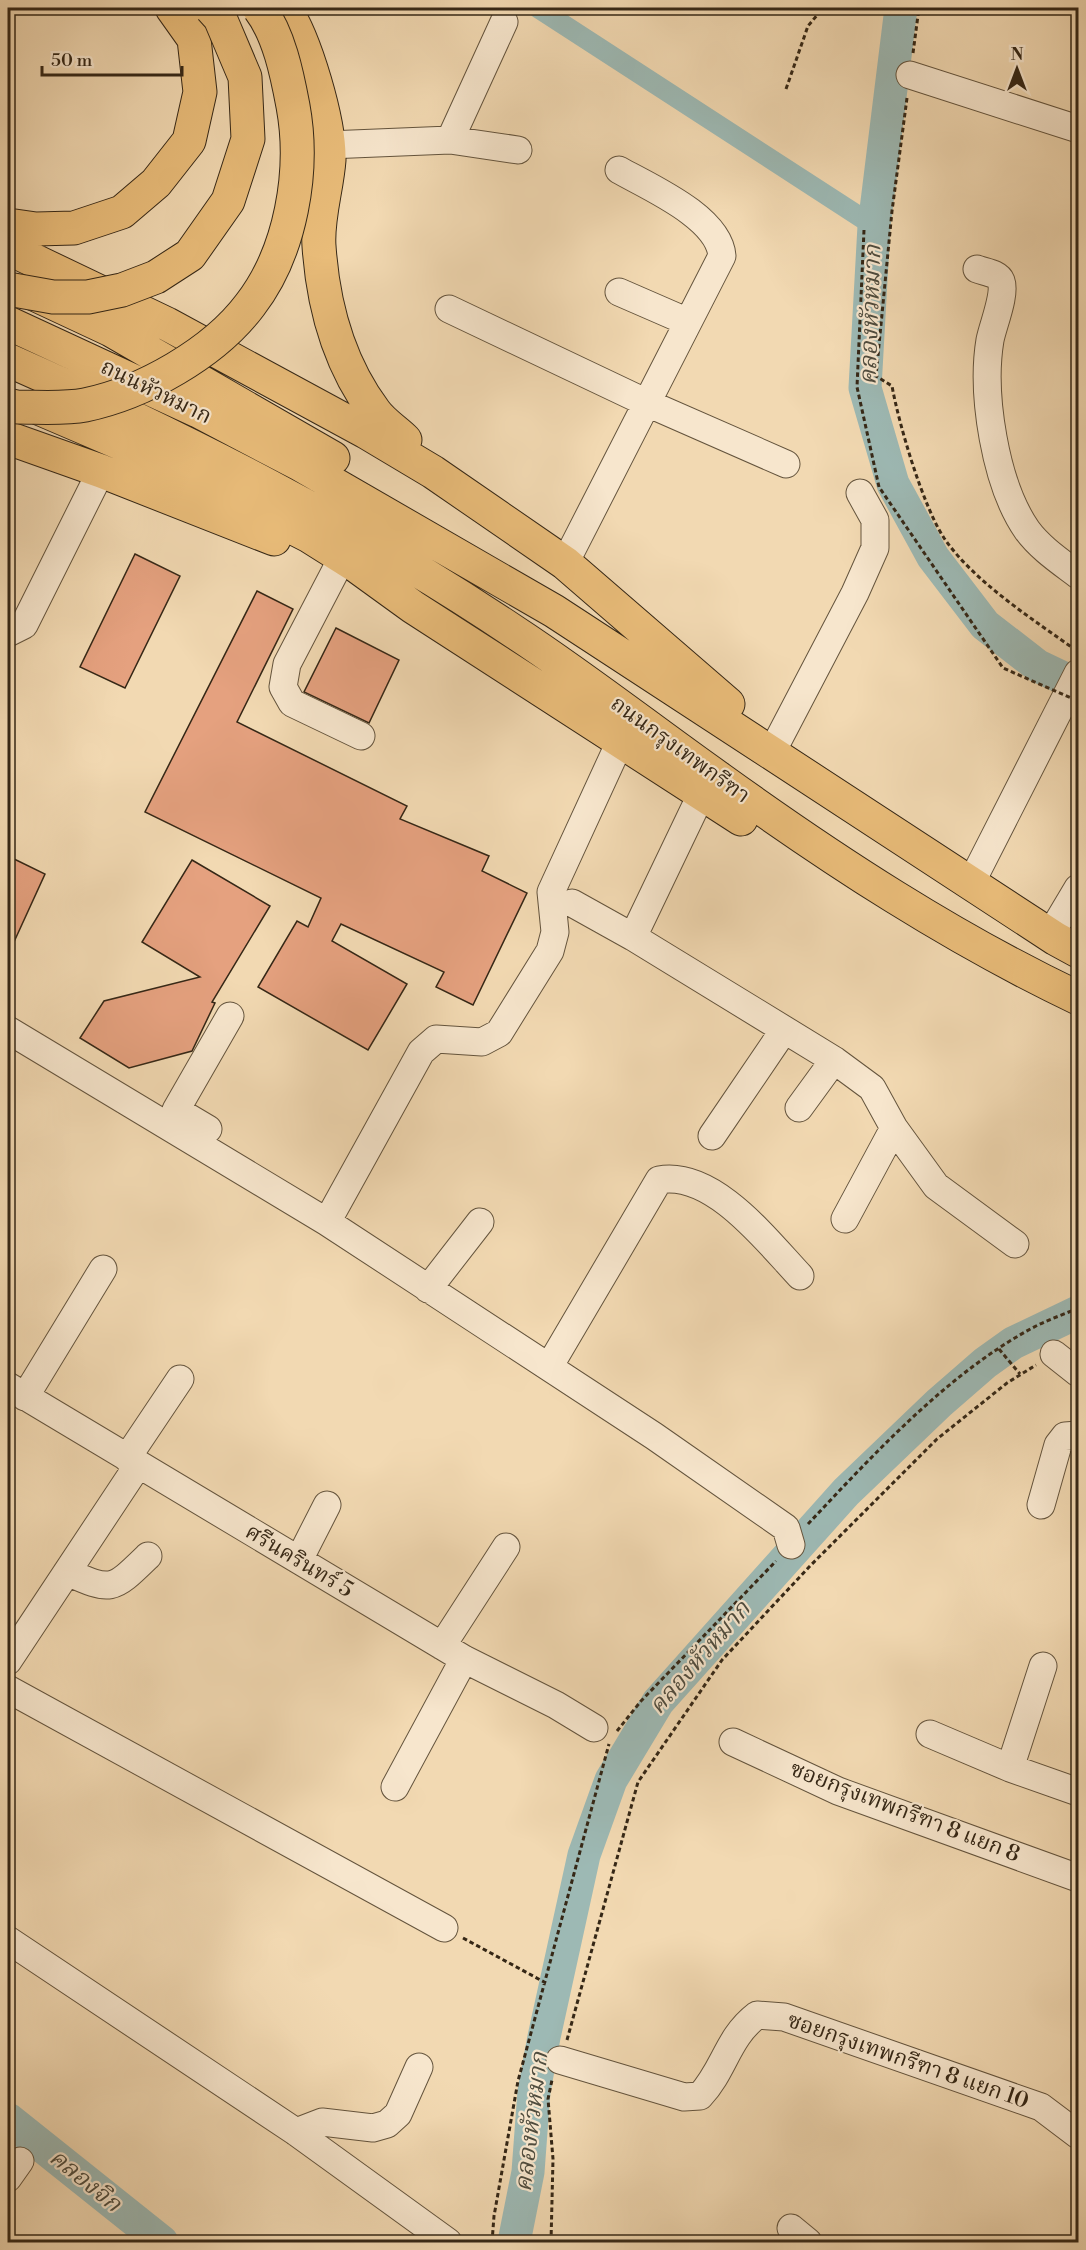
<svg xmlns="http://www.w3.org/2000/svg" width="1086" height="2250" viewBox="0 0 1086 2250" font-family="'Libre Bodoni','Noto Serif Thai',serif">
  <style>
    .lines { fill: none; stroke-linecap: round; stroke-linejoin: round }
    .canal { stroke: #9db9b4; stroke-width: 20 }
    .river { stroke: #9db9b4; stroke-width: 33 }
    .building { fill: #e5a17f; stroke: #352716; stroke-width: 1.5 }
    .minor-casing { stroke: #64543d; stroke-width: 29 }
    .major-casing { stroke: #352716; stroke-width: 35 }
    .path { stroke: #352716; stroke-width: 3; stroke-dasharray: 4.5 3; stroke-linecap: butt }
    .minor { stroke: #f7e6cd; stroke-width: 27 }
    .major { stroke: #e9bc79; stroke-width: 33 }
    .major-bridge-casing { stroke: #352716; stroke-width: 35; stroke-linecap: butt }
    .path-bridge { stroke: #352716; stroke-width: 3; stroke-dasharray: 4.5 3; stroke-linecap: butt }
    .major-bridge { stroke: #e9bc79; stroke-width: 33 }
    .labels { text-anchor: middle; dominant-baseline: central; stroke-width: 4.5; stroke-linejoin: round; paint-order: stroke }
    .street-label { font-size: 22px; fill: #352716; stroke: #f7e6cd }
    .water-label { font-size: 24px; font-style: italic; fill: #4f4c3e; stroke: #f7e6cd }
  </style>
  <rect width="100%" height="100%" fill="#f2d9b2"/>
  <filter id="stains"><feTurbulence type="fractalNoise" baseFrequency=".00333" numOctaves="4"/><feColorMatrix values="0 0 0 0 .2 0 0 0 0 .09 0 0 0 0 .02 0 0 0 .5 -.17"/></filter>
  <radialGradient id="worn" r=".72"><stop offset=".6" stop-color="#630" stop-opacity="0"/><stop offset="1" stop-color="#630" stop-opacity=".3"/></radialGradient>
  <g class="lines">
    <path class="canal" d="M538 8 874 226"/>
    <path class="river" d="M901 8 874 226 865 388 893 484 933 557 985 625 1038 666 1078 685
      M8 2119 162 2242
      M514 2242 528 2172 534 2091 544 2037 584 1855 611 1780 658 1702 846 1492 939 1403 985 1363 1013 1343 1078 1312"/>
  </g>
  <path class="building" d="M135 554 180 576 125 688 80 667Z
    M257 591 293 609 237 722 407 806 400 819 489 856 482 871 527 893 473 1005 436 987 444 972 341 924 332 941 407 984 368 1050 258 987 297 921 308 927 321 898 145 812Z
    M336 628 399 660 369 723 304 692Z
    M8 856 45 874 8 955Z
    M192 860 270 906 212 1002 215 1003 192 1051 129 1068 80 1038 104 1001 200 977 142 942Z"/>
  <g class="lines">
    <defs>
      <path id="minor" d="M910 75 1078 129
        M450 140 504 22
        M328 145 450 140 518 150
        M977 269C984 272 998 273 1001 281 1006 294 993 325 990 340 981 394 995 484 1027 530 1040 548 1061 562 1078 575
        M619 292 688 322
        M449 309 647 403 786 464
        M565 563 722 256C719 217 649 187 619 170
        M337 568 287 664 283 687 292 703 361 736
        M8 633 24 625 101 471
        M775 746 855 593 875 548V520L860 493
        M971 883 1078 673
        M572 903 633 937 834 1060 872 1088 894 1128 936 1186 1015 1244
        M1050 935 1078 888
        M633 937 701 795
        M8 1030 327 1222 654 1436 786 1528 791 1545
        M799 1108 834 1060
        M208 1129 176 1110 230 1016
        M712 1136 784 1030
        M845 1219 894 1128
        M327 1222 421 1052 436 1039 482 1042 499 1033 550 951 555 932 551 892 620 742
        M428 1289 480 1222
        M1054 1354 1078 1373
        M549 1367 659 1180C713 1170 767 1241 800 1276
        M8 1386 464 1659 556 1705 594 1728
        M25 1397 103 1269
        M127 1458 180 1379
        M1041 1505 1058 1445 1065 1436 1078 1435
        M299 1560 327 1505
        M67 1572C112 1592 112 1591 148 1556
        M442 1646 506 1547
        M8 1661 138 1465
        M8 1689 444 1928
        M930 1734 1010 1768 1078 1792
        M733 1742 838 1791 1078 1878
        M1010 1768 1043 1666
        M395 1787 464 1659
        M8 1940 296 2132 448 2242
        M560 2060 684 2097 700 2096C725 2069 727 2038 757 2015L784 2017 1041 2107 1078 2135
        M296 2132 322 2122 373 2128 387 2124 398 2114 419 2067
        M8 2178 20 2161
        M791 2228 808 2242"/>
      <path id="major" d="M284 8C305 37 330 123 329 160 327 188 317 218 319 246 323 305 339 364 375 412 383 423 396 431 405 440
        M8 225 36 229 74 228 122 212 156 183 189 141 200 92 194 39 172 8
        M8 248 167 324 366 432 433 472 565 563 728 704
        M34 294 111 330 333 458
        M8 323 198 411 301 465 554 611 1056 939 1078 951
        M8 360C184 438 355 525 516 633 586 679 652 731 720 779 834 861 952 938 1078 998
        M36 407 162 461 309 536 355 565 413 607 741 819
        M8 438 101 471 274 539"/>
    </defs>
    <use href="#minor" class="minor-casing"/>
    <use href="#major" class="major-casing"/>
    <path class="path" d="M913 53 919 8
      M786 89 808 26 823 8
      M907 98 892 211 876 376 892 386C899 425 923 506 944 538 974 582 1034 620 1077 651
      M999 1349 1020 1374
      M808 1524C874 1454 950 1371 1036 1326 1050 1319 1065 1314 1078 1308
      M617 1731 641 1701 776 1561
      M463 1938 546 1983
      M567 2040 638 1782 722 1660 810 1566 937 1439 1007 1383 1036 1365
      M492 2242 494 2216 518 2081 609 1744
      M551 2242 553 2159 548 2099 552 2080"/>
    <use href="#minor" class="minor"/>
    <use href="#major" class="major"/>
    <defs>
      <path id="major-bridge" d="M8 289 53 297H88L122 290 156 277 190 255 228 201 248 139 245 77 220 18 211 8
        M8 405 17 407C39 407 64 409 85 405 143 393 214 353 250 305 291 252 305 171 293 106 287 74 279 34 259 8"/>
    </defs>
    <use href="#major-bridge" class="major-bridge-casing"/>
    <path class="path-bridge" d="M864 230 857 387 879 487 1003 668 1078 701"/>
    <use href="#major-bridge" class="major-bridge"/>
  </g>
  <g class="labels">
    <g class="street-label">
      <text transform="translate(156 392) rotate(26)">ถนนหัวหมาก</text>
      <text transform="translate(680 750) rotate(36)">ถนนกรุงเทพกรีฑา</text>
      <text transform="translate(299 1561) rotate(31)">ศรีนครินทร์ 5</text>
      <text transform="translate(905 1812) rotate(21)">ซอยกรุงเทพกรีฑา 8 แยก 8</text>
      <text transform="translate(908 2061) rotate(19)">ซอยกรุงเทพกรีฑา 8 แยก 10</text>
    </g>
    <g class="water-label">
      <text transform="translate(871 315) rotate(-88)">คลองหัวหมาก</text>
      <text transform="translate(700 1658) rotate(-49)">คลองหัวหมาก</text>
      <text transform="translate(532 2122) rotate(-83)">คลองหัวหมาก</text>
      <text transform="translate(85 2181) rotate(39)">คลองจิก</text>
    </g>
  </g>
  <rect width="1086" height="2250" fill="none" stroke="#f2d9b2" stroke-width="30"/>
  <rect x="9" y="9" width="1068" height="2232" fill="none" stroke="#352716" stroke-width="3"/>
  <rect x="15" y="15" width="1056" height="2220" fill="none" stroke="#352716" stroke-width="1.5"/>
  <g transform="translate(1017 69)" stroke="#f7e6cd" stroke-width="4.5" paint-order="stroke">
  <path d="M0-4.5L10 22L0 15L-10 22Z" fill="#352716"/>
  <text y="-9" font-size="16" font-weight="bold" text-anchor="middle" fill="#352716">N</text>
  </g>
  <path d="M42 66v9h140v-9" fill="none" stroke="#352716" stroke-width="3"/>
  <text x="51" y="66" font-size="18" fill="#352716" stroke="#f7e6cd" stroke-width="4.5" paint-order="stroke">50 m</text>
  <rect width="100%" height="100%" filter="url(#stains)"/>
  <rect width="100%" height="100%" fill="url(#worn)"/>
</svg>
